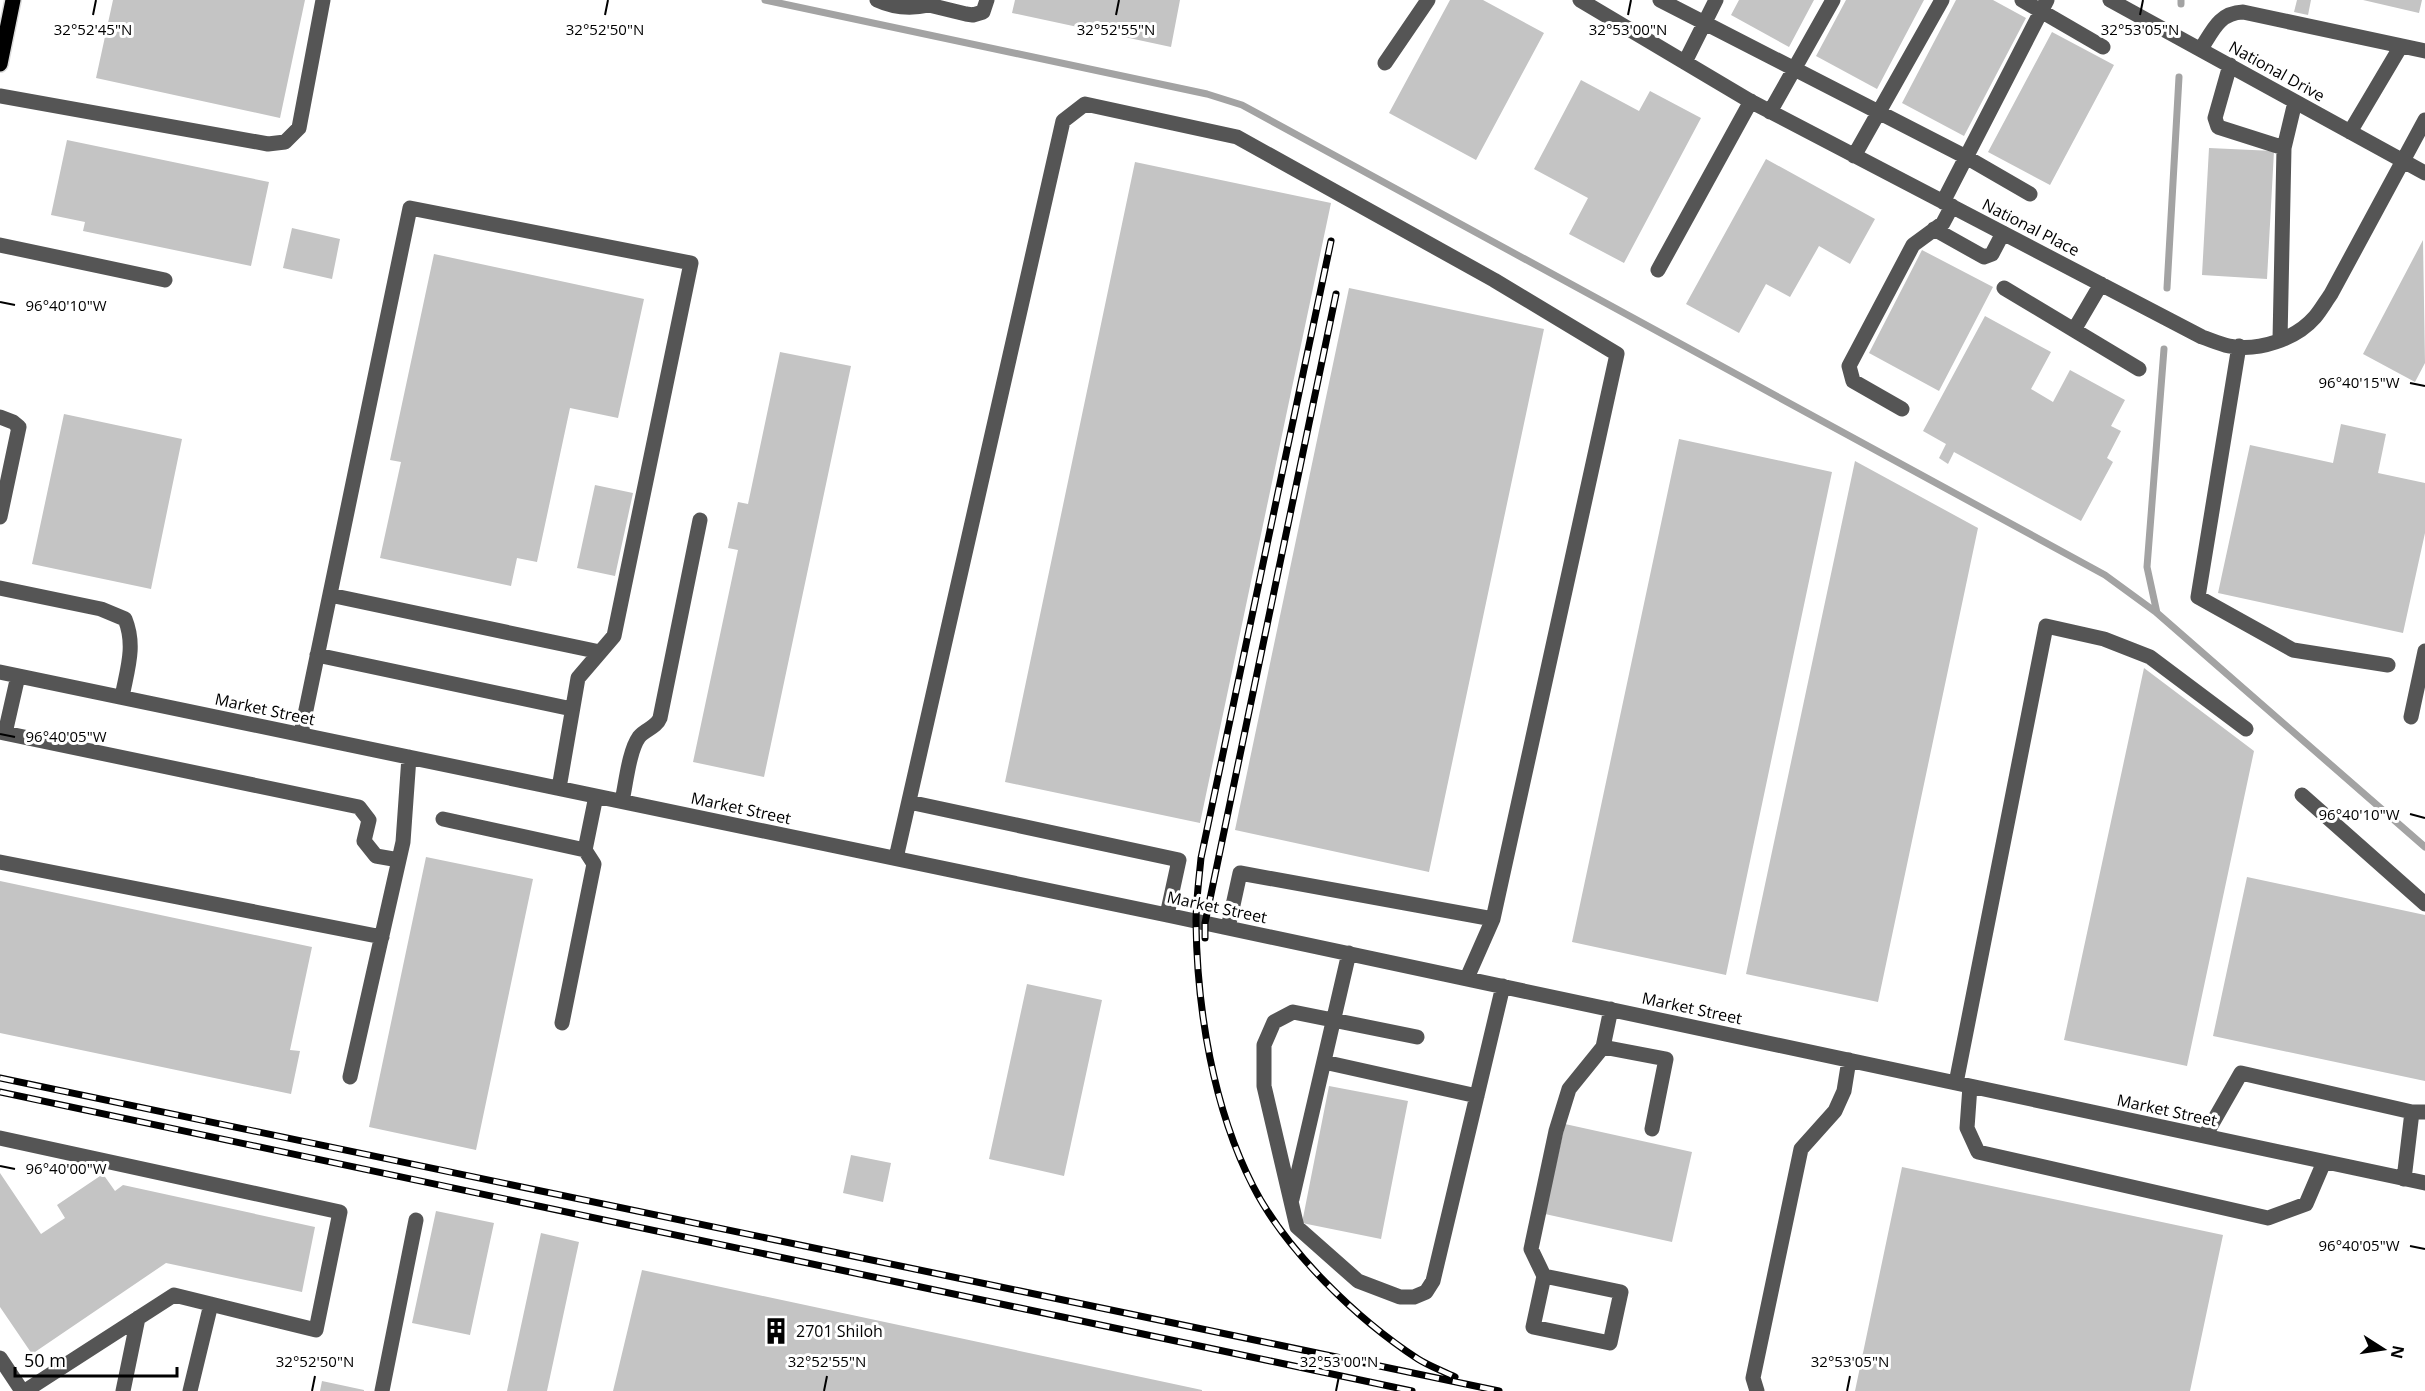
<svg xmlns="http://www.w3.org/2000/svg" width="2425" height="1391" viewBox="0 0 2425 1391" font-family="'Open Sans',sans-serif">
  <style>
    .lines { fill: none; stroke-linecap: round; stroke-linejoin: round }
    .stream { stroke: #a3a3a3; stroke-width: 7 }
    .building { fill: #c4c4c4 }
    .major-casing { stroke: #dbdbdb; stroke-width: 18 }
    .minor { stroke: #555; stroke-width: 15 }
    .major { stroke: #000; stroke-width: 15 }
    .rail-casing { stroke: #000; stroke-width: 7 }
    .rail { stroke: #fff; stroke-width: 4.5; stroke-dasharray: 14; stroke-linecap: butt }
    .ticks { fill: none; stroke: #000; stroke-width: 2 }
    .labels { text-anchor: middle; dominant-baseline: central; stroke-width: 6; stroke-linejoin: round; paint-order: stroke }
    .street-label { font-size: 16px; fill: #000; stroke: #fff }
    .poi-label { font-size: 16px; fill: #000; stroke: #fff; text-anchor: start }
    .ticks-label { font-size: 15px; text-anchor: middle; fill: #000; stroke: #fff; stroke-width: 6; stroke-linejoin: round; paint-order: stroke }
  </style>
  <rect width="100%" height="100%" fill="#fff"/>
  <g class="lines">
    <path class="stream" d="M765 0 1207 94 1242 105 2105 575 2157 613 2425 847
      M2181 4V0
      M2167 288 2179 77
      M2157 613 2147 567 2164 349"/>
  </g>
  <path class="building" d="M113 0H305L280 118 96 78Z
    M1015 0H1180L1171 47 1012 13Z
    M1450 0H1483L1544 33 1476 160 1389 113Z
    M1739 0H1814L1789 47 1731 15Z
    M1846 0H1924L1877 89 1816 56Z
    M1956 0H1993L2026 18 1964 136 1902 103Z
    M2297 0H2311L2308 15 2294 12Z
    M2363 0H2422L2419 13Z
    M2052 32 2114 65 2050 185 1988 152Z
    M1581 80 1639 111 1650 91 1701 118 1624 263 1569 234 1588 198 1534 169Z
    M67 140 269 182 251 266 83 231 85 222 51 215Z
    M2209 148 2274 151 2267 279 2202 275Z
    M1766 159 1875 219 1850 264 1819 246 1790 297 1766 284 1739 333 1686 304Z
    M1135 162 1331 203 1200 823 1005 782Z
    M292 228 340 239 332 279 283 268Z
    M2423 240 2425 363 2415 382 2363 354Z
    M1922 250 1993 287 1939 391 1869 353Z
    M434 254 644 299 618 418 570 408 537 562 517 558 511 586 380 558 401 462 390 460Z
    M1349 288 1544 329 1429 872 1235 830Z
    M1985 316 2051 352 2031 389 2053 402 2070 370 2125 400 2111 426 2121 431 2107 458 2113 462 2081 521 1954 452 1948 464 1939 458 1946 444 1923 431Z
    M780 352 851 366 764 777 693 762 738 550 728 548 738 502 748 504Z
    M64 414 182 439 151 589 32 564Z
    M2341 424 2386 434 2378 473 2425 483V533L2403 633 2218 593 2250 445 2333 463Z
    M1679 439 1832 472 1726 975 1572 942Z
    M1855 461 1978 528 1878 1002 1746 974Z
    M595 485 633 493 615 576 577 568Z
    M2144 668 2254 751 2187 1066 2064 1040Z
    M426 857 533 879 476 1150 369 1127Z
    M2247 877 2425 915V1081L2213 1036Z
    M0 881 312 947 290 1050 300 1051 291 1094 0 1033Z
    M1027 984 1102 1000 1064 1176 989 1159Z
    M1329 1086 1408 1101 1381 1239 1302 1223Z
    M1565 1124 1692 1152 1672 1242 1545 1214Z
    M851 1155 891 1163 883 1202 843 1193Z
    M1902 1167 2223 1235 2190 1391H1855Z
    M0 1173 41 1234 65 1218 57 1205 103 1174 115 1191 123 1185 315 1227 302 1292 166 1263 32 1354 0 1307Z
    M436 1211 494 1223 470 1335 412 1323Z
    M541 1233 579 1242 547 1391H507Z
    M642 1270 1202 1390V1391H613Z
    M322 1381 364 1390V1391H320Z"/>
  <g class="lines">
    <defs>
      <path id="major" d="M0 64 13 0"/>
    </defs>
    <use href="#major" class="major-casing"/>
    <path class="minor" d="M877 0C894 8 911 9 929 5L930 0
      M1580 0 1750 101 2202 337C2211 340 2220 344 2229 346 2258 352 2296 339 2315 317 2321 310 2326 301 2331 294L2425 120
      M1660 0 1966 157 2030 194
      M2022 0 2103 47
      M2110 0 2425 173
      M929 5 966 14 973 15 983 12 987 0
      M2201 49C2213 30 2219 13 2243 12L2425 51
      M1685 62 1716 0
      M1385 63 1428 0
      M2230 65 2215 118 2218 127 2284 148
      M0 96 268 144 285 142 299 128 323 0
      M1770 112 1833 0
      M2350 132 2401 46
      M1854 156 1942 0
      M1943 202 2047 0
      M1934 229 1984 257 1992 254 2003 233
      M0 245 165 280
      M1658 270 1751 101
      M2101 284 2074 330 2139 369
      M2004 288 2074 330
      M2280 340 2284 148 2295 102
      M2239 346 2198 597 2293 650 2388 665
      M1902 409 1853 381 1849 366 1913 245 1943 223 1952 206
      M0 417 13 422 19 427 0 517
      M0 588 101 609 125 619C136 646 127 670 122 697
      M330 595 600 652
      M317 655 572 709
      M0 672 1167 915 2425 1183
      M2411 717 2425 651
      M0 732 359 807 369 820 364 841 376 856 399 860
      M5 733 18 676
      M301 734 410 208 691 263 614 636 578 678 559 788
      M2302 795 2425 904
      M622 801C626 783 629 751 639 737 645 729 656 728 660 718L700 520
      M909 802 1179 860 1167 915
      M443 819 585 850 596 796
      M896 858 1063 121 1085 104 1237 137 1494 280 1617 354 1493 919 1467 978
      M0 862 382 937
      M1228 928 1240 873 1493 919
      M1611 1009 1603 1047 1666 1059 1652 1129
      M562 1023 594 864 585 850
      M1417 1037 1293 1012 1274 1022 1264 1045V1086L1297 1227 1358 1281 1400 1297H1414L1426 1292 1433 1281 1503 986
      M1324 1062 1477 1096
      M350 1077 403 842 409 757
      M1956 1083 2046 626 2104 639 2150 657 2246 729
      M1970 1086 1967 1128 1978 1152 2268 1218 2306 1204 2324 1162
      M2205 1136 2241 1073 2412 1112
      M0 1138 340 1212 316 1330 174 1295 25 1391
      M2404 1179 2412 1112H2425
      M1292 1199 1349 953
      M1544 1276 1533 1327 1610 1343 1621 1292 1544 1276 1531 1249 1556 1131 1569 1089 1603 1047
      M0 1358 22 1391
      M123 1391 138 1318
      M190 1391 211 1304
      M382 1391 416 1220
      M1757 1391 1753 1378 1801 1149 1835 1111 1844 1091 1849 1060"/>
    <use href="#major" class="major"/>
    <defs>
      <path id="rail" d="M1331 241 1201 858C1199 879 1196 901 1196 922 1197 1009 1213 1108 1253 1186 1286 1251 1358 1320 1418 1359 1429 1366 1443 1371 1455 1377
        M1205 938V923L1336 294
        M0 1078 1499 1391
        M0 1092 1412 1391"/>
    </defs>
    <use href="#rail" class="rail-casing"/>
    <use href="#rail" class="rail"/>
  </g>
  <path class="ticks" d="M93 15 96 0M605 15 608 0M1116 15 1119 0M1628 15 1631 0M2140 15 2143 0M0 302 15 305M2410 383 2425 386M0 734 15 737M2410 814 2425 818M0 1166 15 1169M2410 1246 2425 1249M312 1391 315 1376M824 1391 827 1376M1336 1391 1339 1376M1847 1391 1850 1376"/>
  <defs>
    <symbol id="building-bare" viewBox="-9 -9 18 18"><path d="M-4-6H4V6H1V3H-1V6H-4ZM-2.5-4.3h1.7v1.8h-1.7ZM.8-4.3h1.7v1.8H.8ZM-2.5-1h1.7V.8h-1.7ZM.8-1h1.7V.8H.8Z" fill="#000" stroke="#fff" stroke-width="2.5" paint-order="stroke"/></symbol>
  </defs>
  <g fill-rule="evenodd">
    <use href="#building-bare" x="757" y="1312" width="38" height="38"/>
  </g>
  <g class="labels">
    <g class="street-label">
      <text transform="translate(2277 71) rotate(29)">National Drive</text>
      <text transform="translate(2031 227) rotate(27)">National Place</text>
      <text transform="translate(265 709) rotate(12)">Market Street</text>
      <text transform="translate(741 808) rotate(12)">Market Street</text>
      <text transform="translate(1217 907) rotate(12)">Market Street</text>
      <text transform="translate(1692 1008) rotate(12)">Market Street</text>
      <text transform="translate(2167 1110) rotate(12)">Market Street</text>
    </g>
    <g class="poi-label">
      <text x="796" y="1331">2701 Shiloh</text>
    </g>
  </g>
  <g class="ticks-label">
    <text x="93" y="35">32°52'45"N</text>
    <text x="605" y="35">32°52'50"N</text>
    <text x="1116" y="35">32°52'55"N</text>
    <text x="1628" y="35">32°53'00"N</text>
    <text x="2140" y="35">32°53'05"N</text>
    <text x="66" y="311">96°40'10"W</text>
    <text x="2359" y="388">96°40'15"W</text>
    <text x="66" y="742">96°40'05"W</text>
    <text x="2359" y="820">96°40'10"W</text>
    <text x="66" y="1174">96°40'00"W</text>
    <text x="2359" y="1251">96°40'05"W</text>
    <text x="315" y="1367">32°52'50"N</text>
    <text x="827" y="1367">32°52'55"N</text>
    <text x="1339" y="1367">32°53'00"N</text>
    <text x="1850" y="1367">32°53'05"N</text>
  </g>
  <g transform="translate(2383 1349) rotate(102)" stroke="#ffffff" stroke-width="4.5" paint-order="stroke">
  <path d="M0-4.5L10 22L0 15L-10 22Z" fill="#000000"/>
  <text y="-9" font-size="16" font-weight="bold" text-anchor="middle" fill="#000000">N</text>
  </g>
  <path d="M15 1367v9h162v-9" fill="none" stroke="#000000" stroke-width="3"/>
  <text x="24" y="1367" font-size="18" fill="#000000" stroke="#ffffff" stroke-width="4.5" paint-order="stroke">50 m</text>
</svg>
